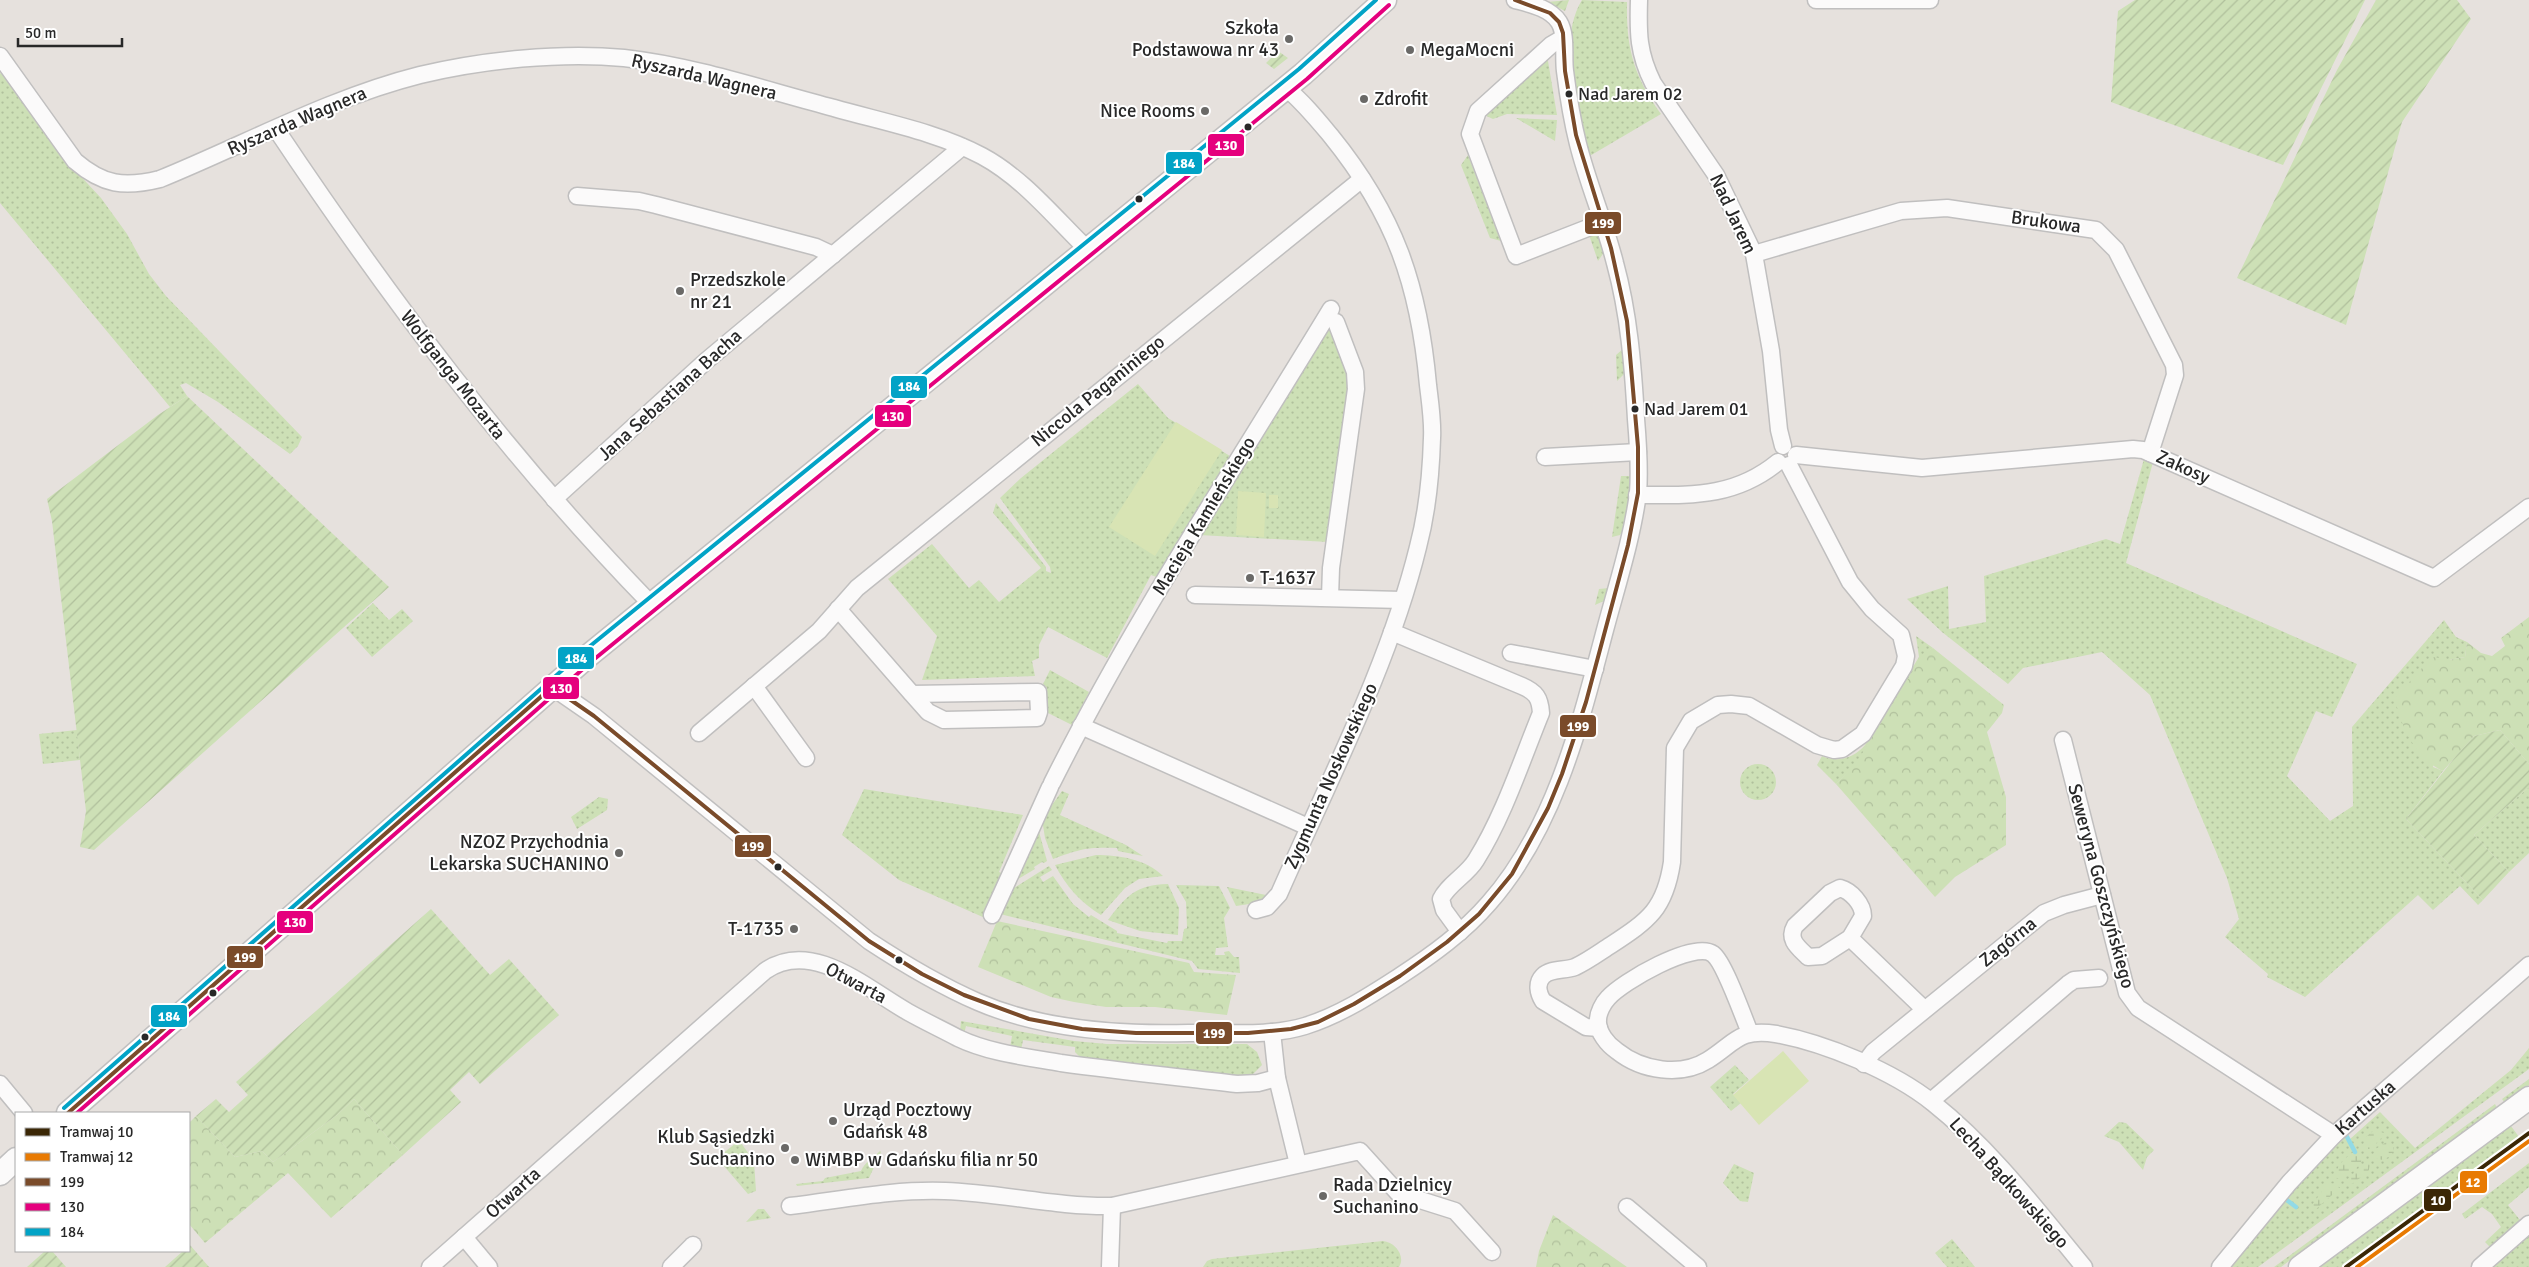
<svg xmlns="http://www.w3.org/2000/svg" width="2529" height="1267" viewBox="0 0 2529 1267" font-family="Signika,sans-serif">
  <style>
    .grass { fill: url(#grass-dots) }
    .forest { fill: url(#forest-crowns) }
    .wetland { fill: url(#wetland-marsh) }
    .garden { fill: url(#garden-furrows) }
    .pitch { fill: #d8e4b4 }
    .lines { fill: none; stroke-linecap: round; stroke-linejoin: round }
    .stream { stroke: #92dae6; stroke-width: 4.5 }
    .street-casing { stroke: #c0bfbf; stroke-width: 19 }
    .secondary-casing { stroke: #c0bfbf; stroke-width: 25 }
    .street { stroke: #fbfafa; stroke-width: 16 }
    .secondary { stroke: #fbfafa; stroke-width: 22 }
    .bus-1-casing { stroke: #fff; stroke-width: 8 }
    .bus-2-casing { stroke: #fff; stroke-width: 8 }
    .bus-3-casing { stroke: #fff; stroke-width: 8 }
    .bus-1 { stroke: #7a4b2a; stroke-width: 4 }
    .bus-2 { stroke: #e5007d; stroke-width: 4 }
    .bus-3 { stroke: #02a3c6; stroke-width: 4 }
    .tram-1-casing { stroke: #fff; stroke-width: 8 }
    .tram-2-casing { stroke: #fff; stroke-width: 8 }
    .tram-1 { stroke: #3b2706; stroke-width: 4 }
    .tram-2 { stroke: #e87a02; stroke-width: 4 }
    .poi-dot { fill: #6a6967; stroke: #fff; stroke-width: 2 }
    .bus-dot { fill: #282828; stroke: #fff; stroke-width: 2 }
    .labels { text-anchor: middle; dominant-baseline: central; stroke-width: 4; stroke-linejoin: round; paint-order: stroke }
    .bus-label { font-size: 18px; fill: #282828; stroke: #fff; text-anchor: start }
    .poi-label { font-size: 19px; fill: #282828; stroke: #fff; text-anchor: start }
    .street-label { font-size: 19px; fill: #282828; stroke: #fff }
    .line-badge { stroke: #fff; stroke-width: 2 }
    .badge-label { font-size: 14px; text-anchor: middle; font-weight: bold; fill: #fff }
  </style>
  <defs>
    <pattern id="grass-dots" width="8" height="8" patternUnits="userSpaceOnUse" patternTransform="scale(1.25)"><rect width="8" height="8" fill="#cde0b6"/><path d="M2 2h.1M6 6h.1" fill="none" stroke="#b0c09c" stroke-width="1.8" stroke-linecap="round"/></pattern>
    <pattern id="forest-crowns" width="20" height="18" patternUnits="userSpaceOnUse" patternTransform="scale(1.25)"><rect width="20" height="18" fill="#cde0b6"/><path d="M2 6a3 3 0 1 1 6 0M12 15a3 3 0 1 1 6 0" fill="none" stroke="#b0c09c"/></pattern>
    <pattern id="wetland-marsh" width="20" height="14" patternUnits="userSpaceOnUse" patternTransform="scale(1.25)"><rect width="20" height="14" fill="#cde0b6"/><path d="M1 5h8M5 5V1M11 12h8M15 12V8" fill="none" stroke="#b0c09c"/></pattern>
    <pattern id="garden-furrows" width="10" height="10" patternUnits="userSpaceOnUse" patternTransform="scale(1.25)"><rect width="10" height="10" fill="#cde0b6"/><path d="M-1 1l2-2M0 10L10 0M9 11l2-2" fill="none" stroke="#b0c09c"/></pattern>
  </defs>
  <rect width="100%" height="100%" fill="#e6e1dd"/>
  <path class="grass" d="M1582 0 1627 2C1626 49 1634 76 1661 114L1588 157C1578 113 1556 42 1582 0Z
    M1547 55 1557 115 1507 114 1493 119 1482 114Z
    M0 73 7 77 60 154 101 198 127 234 149 274 166 296 302 437 298 446 290 454 218 402 186 383 180 385 187 396 170 407 0 203Z
    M1516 118 1557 120 1555 141Z
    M1468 155 1501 241 1490 238 1461 165Z
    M1588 232H1598L1605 251 1598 261Z
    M1333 325 1345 362 1349 383 1328 542 1199 535 1170 582 1151 575 1107 658 1048 627 1039 645V658L1032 661 1035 676 922 680 937 636 888 579 932 544 969 588 979 580 999 602 1041 568 993 513 996 503 1046 567V571L1051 573 1050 567 1000 498 1021 478 1138 384 1168 418 1243 464 1327 327Z
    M1624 348 1626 372 1617 381 1616 355Z
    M2144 459 2153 462 2126 563 2357 664 2332 717 2316 711 2287 776 2330 821 2353 806 2352 727 2444 620 2456 637 2467 642 2465 657 2449 660 2433 767 2443 771 2406 819 2483 900 2478 905 2460 886 2433 910 2418 895 2305 997 2267 977 2268 974 2225 937 2239 919 2227 878 2150 695 2102 652 2023 668 2008 684 1942 632 1907 599 1948 586 1949 629 1986 622 1984 576 2106 539 2120 544Z
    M1621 476H1630C1628 493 1631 520 1620 535L1612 537Z
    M1609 588 1606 600 1595 605 1599 589Z
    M373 603 389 620 402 609 413 621 372 657 346 628Z
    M1916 636 1933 648 1924 654 1855 766 1836 784 1817 765 1822 756C1838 763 1854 758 1865 745L1919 657Z
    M1050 670 1089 692 1072 725 1044 711 1047 688 1043 684Z
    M77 730 80 760 43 764 39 734Z
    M1740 782a18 18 0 1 1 36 0a18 18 0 1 1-36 0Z
    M2529 787V853L2509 872 2474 835Z
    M864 789 1023 815 999 872 1004 874 985 918 899 880 842 835Z
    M1062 791 1069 794 1060 815 1126 845 1143 856 1118 851 1117 848C1087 847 1080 849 1053 859L1045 838 1042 819Z
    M599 797 608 799 607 810 577 829 571 817Z
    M1038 828 1047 861 1044 863 1042 862 1034 867 1035 869 1013 882Z
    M1096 855C1119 855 1146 859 1163 876L1139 879 1125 888 1101 915C1081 903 1066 886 1055 865Z
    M1049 866 1052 870 1040 877 1043 882 1053 876 1073 904 1089 917 1091 915 1117 931V933L1167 943 1168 941H1182L1184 929 1187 928 1186 902 1176 885 1219 886 1230 908 1224 918 1228 947 1216 948 1215 955H1225L1224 952 1229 951 1234 957H1239L1240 973 1198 969 1192 961 1000 914 1008 895 1014 888Z
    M1168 884 1179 908 1178 935 1140 931 1108 920C1127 895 1136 885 1168 884Z
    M1227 887 1266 895 1263 902 1236 906Z
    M961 1021 1074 1041 1107 1044H1247L1257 1052 1262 1065 1251 1076 1242 1077 1082 1059 1075 1052V1047L1023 1040 1021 1050 1010 1048 1012 1036 966 1026 964 1034 960 1032Z
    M2529 1048V1069L2258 1267H2228L2299 1180 2345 1136 2349 1140 2380 1112 2415 1148 2511 1070Z
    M1735 1065 1749 1080 1733 1094 1741 1103 1731 1111 1710 1087Z
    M2529 1079V1085L2505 1103 2502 1099Z
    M2495 1104 2497 1108 2281 1267H2274Z
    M2119 1122 2126 1123 2154 1150 2147 1157 2143 1170 2119 1142 2104 1136Z
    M2511 1126 2519 1137 2342 1267H2320Z
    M736 1143H741L754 1161 756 1191 748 1194 717 1158Z
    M880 1151 881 1152 869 1178 797 1186 796 1184 823 1181 825 1178 861 1171C865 1162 873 1158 880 1151Z
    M2529 1163V1187L2508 1205 2520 1220 2490 1247 2485 1242 2501 1227 2492 1214 2482 1207 2465 1219 2462 1214Z
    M1734 1164 1754 1173 1748 1202 1740 1201 1723 1183Z
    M758 1209H764L771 1218 746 1222Z
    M2529 1235V1267H2493Z
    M1952 1239 1975 1267H1947L1935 1253Z
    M1383 1241C1395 1242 1406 1256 1399 1267H1203L1207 1261 1212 1259Z"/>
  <path class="forest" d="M2529 617V764L2500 730 2474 736 2443 771C2417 760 2400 726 2395 698L2421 669 2434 657 2449 660 2465 657 2467 642 2481 653 2492 656 2505 646 2501 638Z
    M1933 648 2004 705 2002 713 1987 732 2006 797V845L1955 877 1935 897 1836 784 1855 765 1924 653Z
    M997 921 1189 963 1194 972 1236 975 1227 1015 1155 1007H1106L1074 1002 1051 997 978 967Z
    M354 1099 403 1155 331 1218 288 1173 205 1243 189 1224V1123L196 1116 235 1157 262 1151 273 1162 337 1115Z
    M1553 1215 1627 1267H1536L1539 1251Z"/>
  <path class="wetland" d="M2374 1130 2384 1133V1137L2370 1149H2365L2363 1146 2365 1138Z
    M2388 1141 2394 1146 2392 1155 2383 1160 2373 1158 2374 1150Z
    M2359 1149 2363 1158C2359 1168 2350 1174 2340 1179L2336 1178C2334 1166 2349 1154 2359 1149Z
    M2366 1162 2371 1163 2368 1172 2352 1184 2349 1182 2348 1179Z
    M2328 1183 2337 1184 2340 1188 2315 1210 2312 1205Z"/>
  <path class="garden" d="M1569 0 1565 11 1547 2Z
    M2135 0H2365L2283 165 2111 102 2118 11Z
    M2376 0H2457L2471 19 2402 122 2346 325 2237 278 2337 70Z
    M1278 51 1288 58 1274 69 1266 63Z
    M187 396 389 587 94 850 80 847 86 811 52 521 47 499 158 415Z
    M2500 730 2529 764V787L2474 835 2509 872 2483 900 2406 819 2456 756 2474 736Z
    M431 909 490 975 509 959 559 1015 480 1084 469 1072 450 1090 461 1102 403 1155 354 1099 337 1115 273 1162 262 1151 235 1157 196 1116 216 1099 229 1112 248 1095 236 1082Z
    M190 1245 209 1267H165L183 1251H189Z
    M45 1251H52L66 1267H27Z"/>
  <path class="pitch" d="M1176 422 1222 450 1155 556 1109 527Z
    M1238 491 1266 493 1264 537 1236 535Z
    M1269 495H1278V508H1269Z
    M1783 1051 1809 1081 1759 1125 1733 1095Z"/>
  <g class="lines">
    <path class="stream" d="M2346 1135 2355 1152
      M2284 1198 2296 1207"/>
    <defs>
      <g id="street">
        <path d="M1639 0C1638 33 1638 53 1653 83L1716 175 1754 254 1771 351 1779 430 1783 446"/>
        <path d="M1816 0H1930"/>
        <path d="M1563 38 1551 45 1478 111 1470 134 1516 256 1603 222"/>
        <path d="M0 56 75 161C103 185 124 188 160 179 246 144 329 98 420 75 483 60 560 52 624 58 695 66 765 90 834 108 883 122 937 132 982 156 1023 178 1054 217 1087 249"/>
        <path d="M276 129C389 298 508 457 651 604"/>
        <path d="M577 196 639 201 656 205 816 247 833 255"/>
        <path d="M1754 254 1901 211 1947 208 2096 230 2116 250 2174 365 2175 375 2150 453"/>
        <path d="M1796 455 1922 468 2133 449 2143 450 2434 578 2529 507"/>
        <path d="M1545 457 1638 452"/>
        <path d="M1637 495C1691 495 1734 498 1778 462"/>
        <path d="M554 499 706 361 962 147"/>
        <path d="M1195 595 1402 600"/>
        <path d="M1330 597 1331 568 1356 389 1355 372 1336 322"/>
        <path d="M838 609 912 694 1038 692 1039 712 1037 718 944 720 928 712 912 694"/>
        <path d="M1392 632 1522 686C1536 692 1540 698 1541 713 1521 762 1504 815 1476 860 1467 875 1448 884 1441 899L1444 910 1460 932"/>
        <path d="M1511 653 1595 669"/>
        <path d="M754 686 806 758"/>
        <path d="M552 687 594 716 869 941C904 964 939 985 978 1002 1043 1030 1119 1035 1189 1033 1227 1032 1269 1037 1305 1026 1340 1015 1369 996 1400 976 1432 955 1464 932 1489 903 1555 828 1580 724 1605 630 1617 585 1632 539 1638 493 1640 469 1638 443 1636 419 1633 366 1629 314 1615 263 1605 223 1588 184 1578 144 1572 120 1568 95 1565 71 1563 56 1567 35 1559 22 1550 8 1530 4 1515 0"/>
        <path d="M1081 726 1308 827"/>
        <path d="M699 733 819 631 857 588 1362 179"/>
        <path d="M2063 740 2127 993 2138 1008 2334 1135"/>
        <path d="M1052 783C1134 619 1236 466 1331 309"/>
        <path d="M1840 888C1851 891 1863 904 1863 916L1850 938 1822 956 1808 957C1799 948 1787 940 1795 926L1830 893Z"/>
        <path d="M1256 910 1267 907 1279 894C1328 782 1389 665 1418 547 1427 513 1431 473 1432 438 1433 421 1430 402 1428 385 1419 285 1395 215 1331 136 1316 118 1303 102 1286 88"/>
        <path d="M992 915 1050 787"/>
        <path d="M1850 938 1924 1009"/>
        <path d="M1599 1028 1586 1027 1543 1001C1538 993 1536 983 1543 976 1551 968 1565 971 1575 967 1588 961 1600 952 1611 945 1649 920 1665 909 1672 862L1675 748 1691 721 1718 705 1731 704 1749 706 1817 745 1834 750 1842 749 1863 734 1904 666 1906 656 1901 635 1872 609 1850 582 1789 465"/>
        <path d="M1272 1032 1277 1078 1298 1164"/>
        <path d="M1750 1033C1743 1016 1724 962 1713 954 1694 940 1622 982 1608 998 1603 1003 1598 1013 1598 1020 1597 1032 1608 1045 1617 1051 1642 1071 1681 1077 1708 1060 1735 1043 1739 1028 1776 1034 1825 1043 1893 1071 1933 1103 1991 1149 2037 1210 2084 1267"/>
        <path d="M1864 1064 1873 1052 2044 913 2064 905 2102 895"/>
        <path d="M0 1084 24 1113"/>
        <path d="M1931 1101 2068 984 2074 980 2099 978"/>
        <path d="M790 1206C841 1200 893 1189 945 1191 1001 1193 1056 1207 1112 1206L1360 1151 1398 1193 1455 1211 1492 1252"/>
        <path d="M1627 1207 1698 1267"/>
        <path d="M464 1237 489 1267"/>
        <path d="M430 1267 765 971C812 938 867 989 908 1012 924 1021 941 1029 958 1038 989 1053 1027 1057 1061 1063 1119 1071 1178 1077 1237 1084L1258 1083 1277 1078"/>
        <path d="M671 1267 693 1245"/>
        <path d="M1110 1267 1112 1206"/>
        <path id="s1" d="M2220 1267 2289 1183 2334 1135 2529 965"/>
        <path d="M2480 1267 2529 1224"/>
      </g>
      <path id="secondary" d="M68 1113 588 656 1303 74 1385 0
        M0 1174 16 1159
        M2300 1267 2529 1098"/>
    </defs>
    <use href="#street" class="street-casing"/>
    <use href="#secondary" class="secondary-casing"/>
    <use href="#street" class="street"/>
    <use href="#secondary" class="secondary"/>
    <defs>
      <path id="bus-1" d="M552 687 594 716 869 941 922 974 964 995 1029 1019 1082 1029 1136 1033H1248L1291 1029 1318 1022 1354 1004 1400 976 1447 942 1479 914 1512 874 1548 808 1562 774 1586 702 1628 545 1638 493V447L1627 321 1611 248 1576 135 1565 71 1563 33 1559 22 1550 13 1515 0
        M68 1113 552 687"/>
      <path id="bus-2" d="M77 1113 592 661 1307 79 1389 5"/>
      <path id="bus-3" d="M64 1108 584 651 1299 69 1376 0"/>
    </defs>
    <use href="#bus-1" class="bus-1-casing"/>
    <use href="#bus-2" class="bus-2-casing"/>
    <use href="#bus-3" class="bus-3-casing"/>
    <use href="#bus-1" class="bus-1"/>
    <use href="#bus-2" class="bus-2"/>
    <use href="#bus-3" class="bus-3"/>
    <defs>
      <path id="tram-1" d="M2346 1267 2529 1133"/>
      <path id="tram-2" d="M2357 1267 2529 1141"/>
    </defs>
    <use href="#tram-1" class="tram-1-casing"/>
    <use href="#tram-2" class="tram-2-casing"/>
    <use href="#tram-1" class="tram-1"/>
    <use href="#tram-2" class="tram-2"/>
  </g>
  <g class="poi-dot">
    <circle cx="1289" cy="39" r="5"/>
    <circle cx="1410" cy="50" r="5"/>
    <circle cx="1364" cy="99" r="5"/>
    <circle cx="1205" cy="111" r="5"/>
    <circle cx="680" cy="291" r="5"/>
    <circle cx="1250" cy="578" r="5"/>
    <circle cx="619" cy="853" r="5"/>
    <circle cx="794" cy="929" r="5"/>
    <circle cx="833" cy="1121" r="5"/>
    <circle cx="785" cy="1148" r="5"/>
    <circle cx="795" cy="1160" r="5"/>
    <circle cx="1323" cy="1196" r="5"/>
  </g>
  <g class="bus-dot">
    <circle cx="1569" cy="94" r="4.5"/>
    <circle cx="1248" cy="127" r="4.5"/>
    <circle cx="1139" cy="199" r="4.5"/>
    <circle cx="1635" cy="409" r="4.5"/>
    <circle cx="778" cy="867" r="4.5"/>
    <circle cx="899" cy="960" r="4.5"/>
    <circle cx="213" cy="993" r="4.5"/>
    <circle cx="145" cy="1037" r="4.5"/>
  </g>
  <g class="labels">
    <g class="bus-label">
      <text x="1578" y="94">Nad Jarem 02</text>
      <text x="1644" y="409">Nad Jarem 01</text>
    </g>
    <g class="poi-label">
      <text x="1279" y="28" text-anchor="end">Szkoła<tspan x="1279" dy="22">Podstawowa nr 43</tspan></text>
      <text x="1420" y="50">MegaMocni</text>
      <text x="1374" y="99">Zdrofit</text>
      <text x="1195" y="111" text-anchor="end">Nice Rooms</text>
      <text x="690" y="280">Przedszkole<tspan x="690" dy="22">nr 21</tspan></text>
      <text x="1260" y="578">T-1637</text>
      <text x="609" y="842" text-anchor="end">NZOZ Przychodnia<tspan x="609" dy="22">Lekarska SUCHANINO</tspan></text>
      <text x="784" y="929" text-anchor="end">T-1735</text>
      <text x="843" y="1110">Urząd Pocztowy<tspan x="843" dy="22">Gdańsk 48</tspan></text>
      <text x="775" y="1137" text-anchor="end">Klub Sąsiedzki<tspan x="775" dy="22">Suchanino</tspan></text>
      <text x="805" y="1160">WiMBP w Gdańsku filia nr 50</text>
      <text x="1333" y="1185">Rada Dzielnicy<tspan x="1333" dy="22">Suchanino</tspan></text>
    </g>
    <g class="street-label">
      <text transform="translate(704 77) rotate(13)">Ryszarda Wagnera</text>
      <text transform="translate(297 121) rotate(-23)">Ryszarda Wagnera</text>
      <text transform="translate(1733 214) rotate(65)">Nad Jarem</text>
      <text transform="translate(2046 222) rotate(8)">Brukowa</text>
      <text transform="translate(453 375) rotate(52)">Wolfganga Mozarta</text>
      <text transform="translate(1098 391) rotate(-39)">Niccola Paganiniego</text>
      <text transform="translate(670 395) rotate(-42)">Jana Sebastiana Bacha</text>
      <text transform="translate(2183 467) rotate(24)">Zakosy</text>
      <text transform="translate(1204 516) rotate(-59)">Macieja Kamieńskiego</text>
      <text transform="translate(1331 776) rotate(-66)">Zygmunta Noskowskiego</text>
      <text transform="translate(2101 886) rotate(75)">Seweryna Goszczyńskiego</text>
      <text transform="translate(2008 942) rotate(-39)">Zagórna</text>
      <text transform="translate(856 983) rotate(28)">Otwarta</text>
      <text stroke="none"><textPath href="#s1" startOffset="216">Kartuska</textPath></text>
      <text transform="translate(2009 1183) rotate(48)">Lecha Bądkowskiego</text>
      <text transform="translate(513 1193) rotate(-42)">Otwarta</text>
    </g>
  </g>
  <g class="line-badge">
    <rect x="1207" y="133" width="38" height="24" rx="5" fill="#e5007d"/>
    <rect x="1165" y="151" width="38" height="24" rx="5" fill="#02a3c6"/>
    <rect x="1584" y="211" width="38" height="24" rx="5" fill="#7a4b2a"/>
    <rect x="890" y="375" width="38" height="24" rx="5" fill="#02a3c6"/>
    <rect x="874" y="404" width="38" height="24" rx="5" fill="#e5007d"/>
    <rect x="557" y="646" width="38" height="24" rx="5" fill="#02a3c6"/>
    <rect x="542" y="676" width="38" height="24" rx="5" fill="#e5007d"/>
    <rect x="1559" y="714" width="38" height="24" rx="5" fill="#7a4b2a"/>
    <rect x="734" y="834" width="38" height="24" rx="5" fill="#7a4b2a"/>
    <rect x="276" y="910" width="38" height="24" rx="5" fill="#e5007d"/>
    <rect x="226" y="945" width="38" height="24" rx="5" fill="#7a4b2a"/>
    <rect x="150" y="1004" width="38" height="24" rx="5" fill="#02a3c6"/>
    <rect x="1195" y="1021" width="38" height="24" rx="5" fill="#7a4b2a"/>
    <rect x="2459" y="1170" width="29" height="24" rx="5" fill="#e87a02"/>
    <rect x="2423" y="1188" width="29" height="24" rx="5" fill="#3b2706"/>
  </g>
  <g class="badge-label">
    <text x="1226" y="150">130</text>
    <text x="1184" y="168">184</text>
    <text x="1603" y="228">199</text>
    <text x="909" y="391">184</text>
    <text x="893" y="421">130</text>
    <text x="576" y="663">184</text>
    <text x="561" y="693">130</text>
    <text x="1578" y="731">199</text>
    <text x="753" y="851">199</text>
    <text x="295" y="927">130</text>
    <text x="245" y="962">199</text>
    <text x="169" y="1021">184</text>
    <text x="1214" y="1038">199</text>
    <text x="2473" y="1187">12</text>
    <text x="2438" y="1205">10</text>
  </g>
  <rect x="15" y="1112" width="175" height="140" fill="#ffffff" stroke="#a9a9a9"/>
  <rect x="25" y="1128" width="25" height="8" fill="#3b2706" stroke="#a9a9a9"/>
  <text x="60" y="1137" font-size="15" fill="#282828">Tramwaj 10</text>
  <rect x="25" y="1153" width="25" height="8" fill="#e87a02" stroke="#a9a9a9"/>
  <text x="60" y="1162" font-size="15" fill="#282828">Tramwaj 12</text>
  <rect x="25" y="1178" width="25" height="8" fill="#7a4b2a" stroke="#a9a9a9"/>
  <text x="60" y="1187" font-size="15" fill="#282828">199</text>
  <rect x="25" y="1203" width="25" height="8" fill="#e5007d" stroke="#a9a9a9"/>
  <text x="60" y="1212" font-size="15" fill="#282828">130</text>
  <rect x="25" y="1228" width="25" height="8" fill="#02a3c6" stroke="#a9a9a9"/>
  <text x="60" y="1237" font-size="15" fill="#282828">184</text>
  <path d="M18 38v8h104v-8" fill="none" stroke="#282828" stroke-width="2.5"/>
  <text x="25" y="38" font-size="15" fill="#282828" stroke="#ffffff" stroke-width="4" paint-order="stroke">50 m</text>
</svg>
